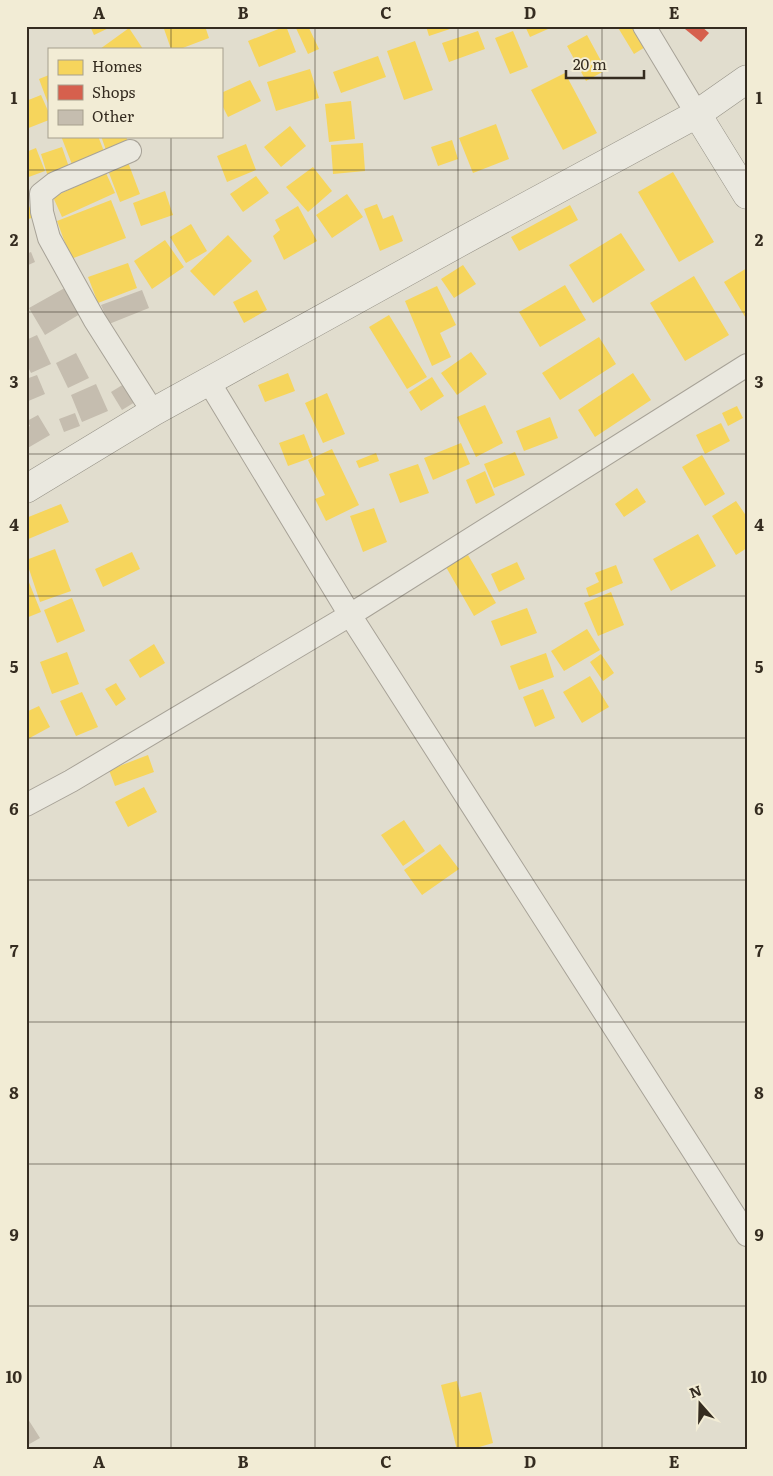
<svg xmlns="http://www.w3.org/2000/svg" width="773" height="1476" viewBox="0 0 773 1476" font-family="Literata,serif">
  <style>
    .homes { fill: #f6d55c }
    .shops { fill: #d6604d }
    .building { fill: #c5bdaf }
    .lines { fill: none; stroke-linecap: round; stroke-linejoin: round }
    .street-casing { stroke: #a7a297; stroke-width: 24 }
    .secondary-casing { stroke: #969287; stroke-width: 29 }
    .street { stroke: #eae8df; stroke-width: 22 }
    .secondary { stroke: #eae8df; stroke-width: 28 }
    .grid { fill: none; stroke: #352c20; stroke-width: 1; stroke-opacity: 0.55 }
    .neatline { fill: none; stroke: #352c20; stroke-width: 2 }
    .grid-label { font-size: 16px; text-anchor: middle; font-weight: bold; fill: #352c20 }
  </style>
  <rect width="100%" height="100%" fill="#e1ddce"/>
  <path class="homes" d="M90 26H113L94 35Z
    M163 26H205L209 38 180 49H171Z
    M286 26 296 52 259 67 248 41Z
    M295 26H308L319 49 308 54Z
    M426 26H456V27L429 36Z
    M525 26H547L548 29 530 37Z
    M617 26H639L650 44 634 54Z
    M129 28 143 49H100Z
    M478 31 485 49 449 62 442 43Z
    M513 31 528 67 510 74 495 38Z
    M587 35 606 70 586 81 567 46Z
    M415 41 433 90 404 100 387 51Z
    M378 56 386 77 341 93 333 72Z
    M310 69 319 98 276 111 267 82Z
    M565 73 597 133 563 150 531 90Z
    M49 75V106L39 79Z
    M250 80 261 101 228 117 221 103V93Z
    M41 95 49 113V120L26 129V101Z
    M351 101 355 139 329 142 325 104Z
    M496 124 509 159 473 173 459 138Z
    M290 126 306 146 281 167 264 147Z
    M61 136H98L105 154 73 167Z
    M101 136H126L129 145 107 153Z
    M452 140 458 159 438 166 431 147Z
    M363 143 365 171 333 174 331 145Z
    M246 144 256 170 227 182 217 156Z
    M62 147 70 170 48 177 41 154Z
    M36 148 45 171 26 178V152Z
    M126 157 140 194 120 202 106 165Z
    M313 167 332 191 308 212 286 187Z
    M673 172 714 242 679 262 638 192Z
    M106 173 115 193 62 217 53 197Z
    M256 176 269 193 243 212 230 194Z
    M165 191 173 215 141 226 133 203Z
    M347 194 363 217 332 238 316 215Z
    M26 199 34 217 26 220Z
    M111 200 126 238 71 259 57 221Z
    M377 204 383 219 393 215 403 241 380 251 364 209Z
    M570 205 578 220 519 251 511 237Z
    M298 206 317 241 284 260 273 236 280 230 275 220Z
    M191 224 207 251 186 263 170 237Z
    M621 233 645 270 593 303 569 265Z
    M228 235 252 261 214 296 190 271Z
    M165 240 184 267 152 289 134 261Z
    M128 263 137 288 98 303 88 277Z
    M463 265 476 284 454 298 441 279Z
    M747 268V320L724 282Z
    M694 276 729 335 685 361 650 303Z
    M565 285 586 320 540 347 519 312Z
    M437 286 456 325 440 333 451 357 432 366 405 301Z
    M257 290 267 310 244 323 233 302Z
    M389 315 427 377 407 389 369 327Z
    M599 337 616 364 560 400 542 373Z
    M471 352 487 374 457 395 441 373Z
    M288 373 295 391 265 402 258 385Z
    M633 373 651 400 595 437 578 410Z
    M432 377 444 396 421 411 409 392Z
    M327 393 345 434 323 443 305 403Z
    M485 405 503 443 476 457 457 417Z
    M737 406 743 418 728 426 722 413Z
    M550 417 558 438 524 451 516 431Z
    M721 423 730 441 705 454 696 435Z
    M304 434 313 457 288 466 279 443Z
    M461 443 470 464 433 480 424 458Z
    M332 449 359 505 326 521 315 499 325 495 308 460Z
    M515 452 525 475 494 488 484 464Z
    M376 453 379 461 359 468 356 461Z
    M702 455 725 494 705 506 682 467Z
    M418 464 429 493 400 503 389 474Z
    M485 471 495 495 476 504 466 480Z
    M637 488 646 502 624 517 615 504Z
    M736 501 747 517V548L736 555 712 516Z
    M61 504 69 522 26 540V518Z
    M374 508 387 542 363 552 350 516Z
    M698 534 716 566 671 591 653 559Z
    M55 549 71 591 40 602 26 560Z
    M132 552 140 569 103 587 95 569Z
    M468 555 496 603 474 616 446 567Z
    M517 562 525 579 499 592 491 574Z
    M616 565 623 583 589 597 586 588 599 582 595 573Z
    M26 575 41 612 26 618Z
    M611 592 624 625 598 636 584 603Z
    M72 598 85 631 57 643 44 610Z
    M527 608 537 633 501 646 491 621Z
    M587 629 600 650 564 671 551 651Z
    M154 644 165 663 140 678 129 660Z
    M67 652 79 684 52 694 40 662Z
    M546 653 554 677 519 690 510 666Z
    M601 654 614 673 603 681 590 662Z
    M590 676 609 707 582 723 563 692Z
    M116 683 126 699 116 706 105 689Z
    M543 689 555 718 535 727 523 697Z
    M82 692 98 727 76 736 60 701Z
    M39 706 50 727 26 740V712Z
    M148 755 154 772 115 786 109 770Z
    M144 787 157 812 128 827 115 802Z
    M404 820 425 851 403 866 381 835Z
    M440 844 459 869 422 895 404 870Z
    M457 1381 461 1397 481 1392 493 1443 469 1450H457L441 1385Z"/>
  <path class="shops" d="M687 26H701L709 33 701 42 685 29Z"/>
  <path class="building" d="M31 252 35 262 26 266V254Z
    M70 285 85 311 45 335 29 308Z
    M142 290 149 308 109 324 101 305Z
    M37 335 51 364 31 373 26 363V340Z
    M76 353 89 378 68 388 56 363Z
    M37 375 45 394 26 402V379Z
    M96 384 108 411 82 422 71 395Z
    M124 384 135 402 122 410 111 392Z
    M75 413 80 426 64 432 59 419Z
    M38 415 50 435 26 449V428L30 426 27 421Z
    M26 1416 40 1438 26 1446Z"/>
  <g class="lines">
    <defs>
      <path id="street" d="M644 26 697 114
        M130 151 55 183 41 194 42 212 49 238 94 319 153 412
        M209 382 350 615 747 1235
        M26 805 71 781 350 615 747 365"/>
      <path id="secondary" d="M697 114 747 195
        M26 489 153 412 466 239 697 114 747 79"/>
    </defs>
    <use href="#street" class="street-casing"/>
    <use href="#secondary" class="secondary-casing"/>
    <use href="#street" class="street"/>
    <use href="#secondary" class="secondary"/>
  </g>
  <path class="grid" d="M171 26V49M315 26V1450M458 26V1450M602 26V1450M171 136V1450M26 170H747M26 312H747M26 454H747M26 596H747M26 738H747M26 880H747M26 1022H747M26 1164H747M26 1306H747"/>
  <rect width="773" height="1476" fill="none" stroke="#f2ecd5" stroke-width="55"/>
  <rect x="48" y="48" width="175" height="90" fill="#f2ecd5" stroke="#a69f8d"/>
  <rect x="58" y="60" width="25" height="15" fill="#f6d55c" stroke="#a69f8d"/>
  <text x="92" y="72" font-size="15" fill="#352c20">Homes</text>
  <rect x="58" y="85" width="25" height="15" fill="#d6604d" stroke="#a69f8d"/>
  <text x="92" y="98" font-size="15" fill="#352c20">Shops</text>
  <rect x="58" y="110" width="25" height="15" fill="#c5bdaf" stroke="#a69f8d"/>
  <text x="92" y="122" font-size="15" fill="#352c20">Other</text>
  <g transform="translate(700 1404) rotate(340)" stroke="#f2ecd5" stroke-width="4" paint-order="stroke">
  <path d="M0-4L9 19L0 12L-9 19Z" fill="#352c20"/>
  <text y="-8" font-size="14" font-weight="bold" text-anchor="middle" fill="#352c20">N</text>
  </g>
  <path d="M566 70v8h78v-8" fill="none" stroke="#352c20" stroke-width="2.5"/>
  <text x="573" y="70" font-size="15" fill="#352c20" stroke="#f2ecd5" stroke-width="4" paint-order="stroke">20 m</text>
  <rect x="28" y="28" width="718" height="1420" class="neatline"/>
  <g class="grid-label">
    <text x="99" y="19">A</text>
    <text x="243" y="19">B</text>
    <text x="386" y="19">C</text>
    <text x="530" y="19">D</text>
    <text x="674" y="19">E</text>
    <text x="14" y="104">1</text>
    <text x="759" y="104">1</text>
    <text x="14" y="246">2</text>
    <text x="759" y="246">2</text>
    <text x="14" y="388">3</text>
    <text x="759" y="388">3</text>
    <text x="14" y="531">4</text>
    <text x="759" y="531">4</text>
    <text x="14" y="673">5</text>
    <text x="759" y="673">5</text>
    <text x="14" y="815">6</text>
    <text x="759" y="815">6</text>
    <text x="14" y="957">7</text>
    <text x="759" y="957">7</text>
    <text x="14" y="1099">8</text>
    <text x="759" y="1099">8</text>
    <text x="14" y="1241">9</text>
    <text x="759" y="1241">9</text>
    <text x="14" y="1383">10</text>
    <text x="759" y="1383">10</text>
    <text x="99" y="1468">A</text>
    <text x="243" y="1468">B</text>
    <text x="386" y="1468">C</text>
    <text x="530" y="1468">D</text>
    <text x="674" y="1468">E</text>
  </g>
</svg>
